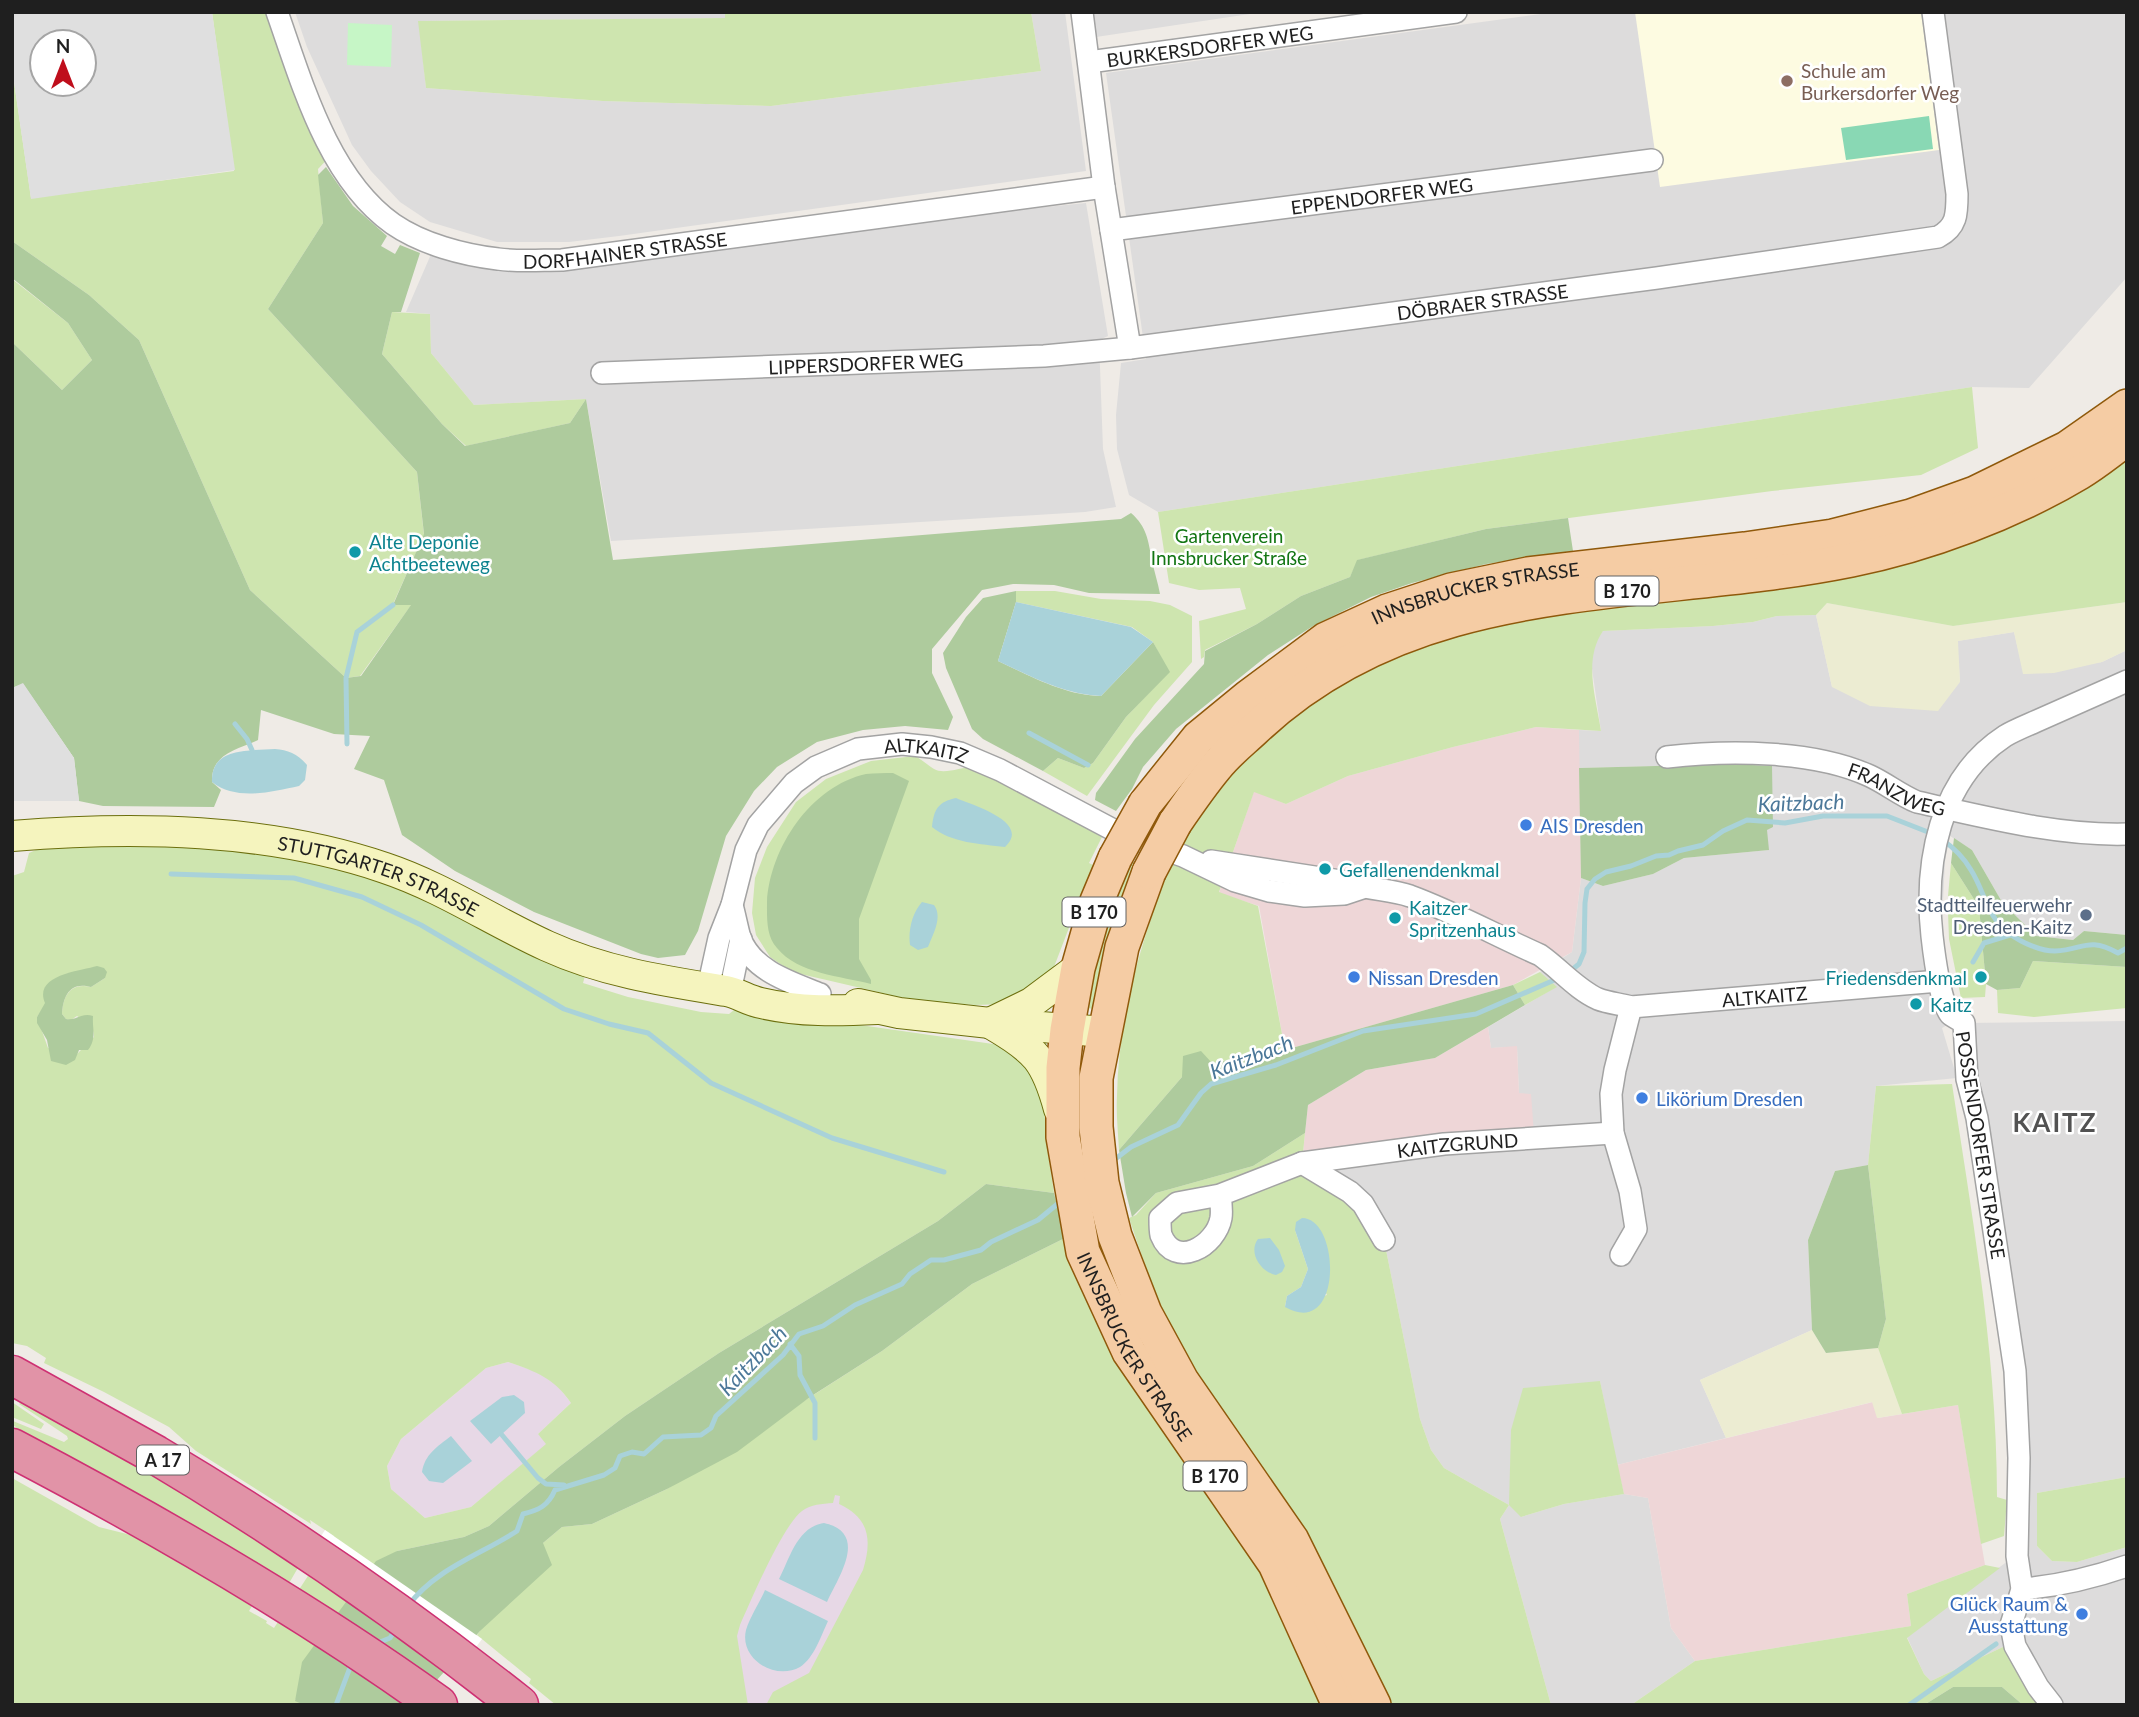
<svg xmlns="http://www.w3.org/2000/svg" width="2139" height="1717" viewBox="0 0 2139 1717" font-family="Lato,sans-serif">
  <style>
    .residential { fill: #dddcdc }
    .commercial { fill: #eed6d7 }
    .industrial { fill: #e7d8e6 }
    .education { fill: #fdfbe1 }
    .farmland { fill: #ececd2 }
    .grass { fill: #cee5af; fill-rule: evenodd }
    .forest { fill: #aecb9d }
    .park { fill: #c6f6c6 }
    .pitch { fill: #89d8b4 }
    .parking { fill: #dfdfdf; fill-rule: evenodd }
    .water { fill: #a9d2d9 }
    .pier { fill: #fff }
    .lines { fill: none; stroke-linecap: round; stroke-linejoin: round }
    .stream { stroke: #a9d2d9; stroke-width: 5 }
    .street-casing { stroke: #a3a3a3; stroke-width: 24 }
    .secondary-casing { stroke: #6c6f0d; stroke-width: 32 }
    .primary-casing { stroke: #8f590b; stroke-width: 36 }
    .highway-casing { stroke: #ce3173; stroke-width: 41 }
    .street { stroke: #fff; stroke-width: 21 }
    .secondary { stroke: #f5f4be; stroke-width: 30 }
    .primary { stroke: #f5cca4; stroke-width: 33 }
    .highway { stroke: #e193a7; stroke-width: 38 }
    .primary-bridge-casing { stroke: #8f590b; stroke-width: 36; stroke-linecap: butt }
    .primary-bridge { stroke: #f5cca4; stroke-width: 33 }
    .education-dot { fill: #8d6e63; stroke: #fff; stroke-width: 2.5 }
    .culture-dot { fill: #0f9aa8; stroke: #fff; stroke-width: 2.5 }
    .shop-dot { fill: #3f7fe0; stroke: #fff; stroke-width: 2.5 }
    .service-dot { fill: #5c6f8a; stroke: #fff; stroke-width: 2.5 }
    .labels { text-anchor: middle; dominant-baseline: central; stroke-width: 5; stroke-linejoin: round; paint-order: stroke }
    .shield { fill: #fff; stroke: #626262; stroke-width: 2 }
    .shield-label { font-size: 18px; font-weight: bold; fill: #1f1f1f }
    .street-label { font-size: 19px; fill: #1f1f1f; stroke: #fff }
    .education-label { font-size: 19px; fill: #785e54; stroke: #fff; text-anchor: start }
    .park-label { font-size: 19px; fill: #137614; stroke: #fff }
    .culture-label { font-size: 19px; fill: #0d838f; stroke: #fff; text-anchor: start }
    .shop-label { font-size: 19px; fill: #366cbe; stroke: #fff; text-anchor: start }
    .service-label { font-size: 19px; fill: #4e5e75; stroke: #fff; text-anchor: end }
    .water-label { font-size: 21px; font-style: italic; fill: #4c7899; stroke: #fff }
    .district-label { font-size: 26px; font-weight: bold; letter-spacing: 2px; fill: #525252; stroke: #fff }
  </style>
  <rect width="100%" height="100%" fill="#efebe6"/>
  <path class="residential" d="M295 12H725L726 18 419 21 426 88 603 101 771 106 1041 71 1031 12H1065L1086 171 619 236 569 242H497L430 222 400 202 371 171 352 145 307 47Z
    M1093 12H1263L1096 37Z
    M1556 12H2127V277L2029 388 1972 387 1158 512 1129 495 1117 449 1116 415 1121 363 1146 359 1106 73Z
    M1086 203 1108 336 1099 340 1103 449 1116 507 1085 512 611 541 586 399 474 405 431 353 430 314 406 312 435 245 499 261Z
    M1816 615 1832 687 1960 681 1957 641 2014 632 2024 674 2102 662 2127 650V935L2084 931 2073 940 2036 936 2002 902 1972 850 1950 836 1945 861 1942 921 1949 984 1960 1017 1942 1028 1957 1078 1876 1086 1868 1165 1835 1171 1808 1240 1812 1330 1700 1380 1726 1438 1617 1465 1600 1381 1521 1517 1564 1504 1624 1494 1648 1498 1671 1628 1695 1661 1631 1705H1551L1500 1519 1509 1505 1444 1468 1431 1450 1420 1419 1384 1240 1321 1156 1519 1094 1517 1047 1491 1048 1488 1027 1556 987 1540 972 1572 952 1581 878 1603 886 1653 874 1684 858 1769 850 1732 764 1579 768V730L1601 731 1591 662 1595 642 1603 631 1713 626 1753 622 1777 616Z
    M2127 1021V1477L2037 1493V1546L2052 1561 2077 1562 2127 1547V1705H2066L2055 1697 2024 1637 1931 1681 1924 1674 1907 1637 2025 1548 1964 1023Z"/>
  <path class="commercial" d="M1536 727 1579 730 1581 878 1572 952 1513 985 1285 1050 1259 906 1219 893 1254 791 1286 804 1348 776 1453 747Z
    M1488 1027 1491 1048 1517 1046 1519 1093 1531 1094 1534 1134 1302 1163 1308 1105 1366 1070 1435 1058Z
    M1873 1402 1878 1418 1958 1405 1985 1565 1907 1594 1911 1626 1695 1661 1671 1628 1648 1498 1624 1494 1617 1465Z"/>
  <path class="industrial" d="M508 1362 532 1370 554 1381 571 1403 538 1434 547 1444 471 1507 425 1518 391 1489 387 1466 401 1439 486 1368Z
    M830 1479 853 1498 884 1553 814 1705H726L728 1625 784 1514Z"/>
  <path class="education" d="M1635 12H1921L1939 150 1660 187Z"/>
  <path class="farmland" d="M2127 602V650L2102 662 2054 673 2023 674 2014 632 1958 641 1960 682 1938 711 1870 706 1832 687 1816 615 1827 603 1953 626Z
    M1812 1330 1826 1353 1878 1348 1902 1414 1877 1418 1872 1402 1726 1438 1700 1380Z"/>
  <path class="grass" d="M212 12H277L334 152 318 169 323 223 268 309 417 472 424 535 393 604H412L360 676 346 678 250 590 139 340 89 295 12 241V68L31 198 234 171Z
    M725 12H1031L1041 71 771 106 603 101 426 88 418 21 725 18Z
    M12 279 68 323 92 360 62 390 12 342Z
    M392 312 430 314 431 353 474 405 586 399 570 423 466 446 442 424 382 354Z
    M1972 387 1978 448 1921 475 1772 491 1486 529 1358 560 1350 577 1301 596 1257 624 1205 650 1204 657 1201 659 1199 621 1246 609 1240 588 1199 590 1169 583 1158 512Z
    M2127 460V602L1953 626 1827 603 1816 615 1777 616 1753 622 1713 626 1603 631C1583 660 1596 698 1601 731L1536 727 1453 747 1348 776 1286 804 1254 792 1219 892 1258 906 1285 1050 1211 1063 1182 1077 1119 1150C1118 1132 1116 1114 1117 1096 1118 1027 1136 960 1159 895L1156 893 1198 815 1227 779 1296 712 1356 672 1425 640 2062 499Z
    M1016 591H1055L1101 599 1150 601 1170 605 1192 616V662L1154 705 1087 796 1043 771 1058 758 1084 768 1093 763 1126 717 1169 672 1153 642 1132 627 1016 602Z
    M915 756C923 760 927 765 934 769 944 775 961 767 973 767L1103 835 1089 863 1093 865 1049 980 1008 1004 975 1005 917 1001 792 972 770 957 756 935 752 913 755 878 767 847 796 802 826 779 871 761Z
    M52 843 206 844 385 876 585 976 583 983 628 997 701 1012 729 1014 734 1010 748 1009 1000 1045 1035 1066 1050 1138 1046 1140 1054 1193 986 1184 938 1221 719 1353 625 1416 559 1467 489 1526 464 1537 397 1551 295 1700 304 1705H12V1478L99 1527 135 1536 252 1606 249 1611 267 1621 266 1623 274 1628 334 1536 310 1520 311 1524 196 1451 169 1427 104 1392 44 1363 46 1358 27 1346 12 1343V876L24 872 29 853ZM78 972 105 978 91 987C70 982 63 996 62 1014L66 1019 71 1020 77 1016C86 1022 94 1025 94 1037L75 1056 48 1048 37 1017 66 974ZM508 1362C537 1372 554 1378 571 1403L538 1434 546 1444 471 1507 425 1518 391 1489 387 1466 401 1439 486 1368Z
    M1130 861 1141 864 1096 1005 1093 1009 1088 1008 1091 969 1105 922Z
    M1951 863 1979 907 1986 984 1985 997 1961 998 1949 939 1948 912H1954L1955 898 1948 896Z
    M2033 961 2127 967V1008L2034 1017 1998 1013 1997 990 2020 988Z
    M1540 972 1557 987 1525 1005 1513 985Z
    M1952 1084C1973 1221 1997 1358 1997 1497L2007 1500 2004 1536 1981 1544 1958 1405 1902 1414 1878 1348 1886 1319 1868 1165 1876 1086Z
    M1305 1133 1302 1163 1317 1172 1384 1240 1420 1419 1431 1450 1444 1468 1509 1505 1511 1430 1523 1388 1600 1381 1624 1494 1564 1504 1521 1517 1509 1505 1500 1519 1551 1705H1386C1358 1639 1330 1575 1293 1514 1258 1454 1211 1403 1178 1342 1158 1303 1143 1260 1129 1218L1136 1215 1156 1193 1253 1166ZM1295 1230 1327 1295 1285 1307 1287 1296 1301 1287 1308 1269Z
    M1065 1238 1239 1527 1329 1705H766L773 1692 809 1673 863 1570C872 1541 870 1518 839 1504L840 1496 835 1495 833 1503C822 1504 811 1504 802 1511 783 1525 751 1600 740 1625L737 1636 748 1705H556L529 1683 531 1679 477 1635 543 1543 562 1527 592 1524 667 1489 882 1351 972 1284Z
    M22 1401H34L299 1566 288 1585 13 1432 16 1427 12 1425 13 1421 64 1442 68 1439 67 1436 19 1404Z
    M12 1402 44 1424 41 1429 12 1417Z
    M2127 1477V1547L2077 1562 2052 1561 2037 1546V1493Z
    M1985 1565 2000 1568 1907 1638 1924 1674 1931 1681 2005 1646 2023 1682 2042 1705H2023L2002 1687H1953L1924 1705H1631L1695 1661 1911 1626 1907 1594Z"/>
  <path class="forest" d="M326 167 353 206 387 236 381 246 395 254 400 245 420 253 401 312H392L382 354 442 424 465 446 570 423 586 399 613 560 1121 519 1131 513C1147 527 1148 540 1152 560 1154 571 1158 583 1160 594L1089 593 1054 585 1013 584 982 590 932 649V673L953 717 948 730 905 726 863 730 817 742 777 767 754 791 726 836 698 931 685 955 658 958 641 954 534 912 455 871 402 835 384 780 354 769 370 736 334 734 261 710 258 740C236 750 211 754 212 782L221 790 214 807 103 806 79 801 74 758 23 684 12 688V342L62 390 92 360 68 323 12 278V241L89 295 139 340 250 590 346 678 361 676 411 605H393L424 534 417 472 268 309 323 223 318 175Z
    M1568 518 1573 551 1486 564 1412 583 1371 597 1313 626 1268 655 1176 729 1143 767 1132 789 1116 811 1095 800 1096 793 1135 739 1204 664 1205 651 1257 624 1301 596 1350 577 1357 560 1486 529Z
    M1016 591V602L998 661C1030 676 1066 696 1101 696L1153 642 1170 672 1126 717 1093 763 1084 768 1058 758 1043 771 983 739 972 729 946 668 943 653 966 617 983 598Z
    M1732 764 1772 766 1773 827 1767 830 1769 850 1684 858 1653 874 1603 886 1581 878 1579 768Z
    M893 773 909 781 859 919V959L871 980V984C841 976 798 974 777 948 766 936 767 918 767 902 770 848 811 786 866 774 875 773 885 773 893 773Z
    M1954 838 1972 850 2002 902 2036 936 2073 940 2084 931 2127 935V967L2033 961 2020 988 1997 990 1986 984 1979 907 1951 863Z
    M97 966 104 968 107 972 105 978 91 987C70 981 63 996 62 1014L66 1019C76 1021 82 1012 93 1016 92 1029 97 1038 88 1050H79L75 1060 66 1065 51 1061 47 1040 37 1023V1017L45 1003C33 975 80 971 97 966Z
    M1513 985 1525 1005 1435 1058 1366 1070 1308 1105 1305 1133 1253 1166 1156 1193 1132 1217 1126 1193 1119 1150 1182 1077 1183 1056 1201 1051 1212 1063 1285 1050Z
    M1868 1165 1886 1319 1878 1348 1826 1353 1812 1330 1808 1240 1835 1171Z
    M986 1184 1054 1193 1065 1238 972 1284 882 1351 810 1397 737 1452 667 1489 592 1524 562 1527 543 1543 552 1565 480 1631 415 1705H304L295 1701 302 1662 376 1561 397 1551 464 1537 489 1526 559 1467 625 1416 719 1353 938 1221Z
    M1953 1687H2002L2023 1705H1924Z"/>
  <path class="park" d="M348 23 392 25 391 67 347 65Z"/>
  <path class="pitch" d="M1929 116 1933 149 1846 160 1841 128Z"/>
  <path class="parking" d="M12 12H212L235 170 31 199 12 68ZM42 42H84V84H42Z
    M23 683 74 758 79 801H12V688Z"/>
  <path class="water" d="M1016 602 1131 627 1153 642 1101 696C1065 695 1030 676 998 661Z
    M275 749C288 750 298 754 307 765L305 780 299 786C271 792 236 801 212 782 211 747 248 751 275 749Z
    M956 798C972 805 1032 822 1005 847 981 844 951 843 932 827 934 809 938 802 956 798Z
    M922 902 934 905C943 917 933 934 928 947L918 950 910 945C908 931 912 913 922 902Z
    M1302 1218C1341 1218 1343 1340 1285 1307L1287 1296 1301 1287 1308 1269 1295 1230 1296 1222Z
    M1270 1238 1279 1250 1285 1266 1282 1272 1276 1275C1260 1272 1248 1252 1258 1239Z
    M514 1395 524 1402 525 1413 491 1444 470 1421 502 1397Z
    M451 1436 472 1461 443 1483 429 1481 422 1472C425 1454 437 1447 451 1436Z
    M824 1523C869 1533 839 1576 827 1602L779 1579C790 1558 797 1527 824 1523Z
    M765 1590 828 1621C821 1636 814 1658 800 1667 775 1681 739 1659 746 1630 750 1617 760 1602 765 1590Z"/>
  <path class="pier" d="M325 1530 482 1639 455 1676 301 1567Z"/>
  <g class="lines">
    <path class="stream" d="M235 724 247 739 252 750
      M1029 733 1088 765
      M347 744 346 678 357 632 393 605
      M1941 839C1953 847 1964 858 1971 870 1985 892 1987 918 2010 934 2022 943 2041 951 2055 951 2084 950 2087 936 2118 953L2127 948
      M171 874 294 878 362 897 421 925 564 1009 609 1024 648 1033 711 1083 832 1138 944 1172
      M1973 962 1984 943 2010 935
      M1568 973 1579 964 1584 952 1585 903 1587 889 1595 879 1606 872 1631 866 1656 856 1669 855 1678 851 1703 845 1723 831 1747 820 1785 823 1823 816H1887L1933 834
      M1110 1163 1131 1147 1178 1125 1201 1093 1211 1084 1276 1065 1363 1031 1476 1014 1559 978
      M790 1344 799 1356 800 1375 815 1403V1438
      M502 1435 538 1478 546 1484 564 1485
      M408 1606C435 1569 480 1555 517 1531L523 1514C539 1510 548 1506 555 1490L604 1475 615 1468 620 1456 632 1452 644 1454 663 1437 701 1435 711 1428 716 1416 783 1355 799 1334 823 1326 855 1305 902 1284 910 1274 931 1260H944L981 1250 991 1242 1038 1220 1061 1201
      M375 1644 390 1638 395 1630
      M336 1705 352 1662
      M1909 1705 1996 1644"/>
    <defs>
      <g id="street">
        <path id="s1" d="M277 12C302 83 328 178 393 224 422 244 463 255 498 259 518 262 541 260 562 260L1104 187"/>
        <path id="s2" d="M1082 12 1104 187 1130 348 1657 278 1938 237C1957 227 1957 214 1957 194L1933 12"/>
        <path id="s3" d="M1089 62 1456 12"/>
        <path id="s4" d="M1111 230 1652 160"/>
        <path id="s5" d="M602 373 1044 356 1130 348"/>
        <path id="s6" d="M1667 757C1728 750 1814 750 1870 776 1887 784 1900 795 1917 802 1985 817 2057 836 2127 834"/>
        <path id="s7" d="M1211 861 1347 882C1367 890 1389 889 1410 896 1454 912 1497 936 1540 955 1560 969 1576 989 1598 999 1608 1003 1621 1004 1631 1007L1939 981"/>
        <path d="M732 905C735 916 737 927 740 938 753 971 790 982 820 994"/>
        <path id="s8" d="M708 988 719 938 732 905 746 850 758 825 794 783 816 767 858 749 902 744 931 747 960 753 1000 770 1121 834 1183 856 1235 881 1269 891 1305 896 1344 894 1362 888"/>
        <path d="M730 992 741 939"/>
        <path d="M1302 1163 1350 1192 1363 1204 1384 1240"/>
        <path id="s9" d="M1220 1195C1221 1202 1222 1211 1221 1218 1216 1246 1175 1270 1161 1235 1160 1231 1160 1223 1160 1218L1177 1203 1220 1195 1302 1163 1444 1144 1613 1133"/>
        <path d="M1621 1255 1636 1229 1630 1191 1613 1133 1611 1094 1615 1070 1631 1007"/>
        <path d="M2022 1589C2059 1586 2092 1578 2127 1566"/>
        <path d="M2052 1705 2038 1687 2015 1646 2011 1625 2022 1589 2017 1556 2019 1458 2015 1371 1977 1118 1967 1079 1964 1023C1960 1020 1953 1017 1950 1014 1940 1001 1934 954 1932 936 1924 863 1939 779 2005 736 2015 730 2028 725 2039 720 2068 707 2097 694 2127 681"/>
      </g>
      <g id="secondary">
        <path id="s10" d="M12 836C135 826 267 828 385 868 442 887 492 921 547 946 604 972 664 981 726 991 738 993 749 1001 761 1003 799 1012 838 1011 877 1009"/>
        <path d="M858 1004 899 1013 990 1023 1105 1032"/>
        <path d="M990 1023 1031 1003 1078 968"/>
        <path d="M993 1025C1036 1050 1046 1061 1059 1109"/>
      </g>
      <g id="primary">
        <path id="s11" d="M1145 804 1198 738 1248 697 1326 639 1387 611 1451 590 1528 574 1745 549 1833 536 1911 516 1975 493 2067 448 2127 406"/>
        <path d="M1175 823C1188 804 1201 785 1216 767 1227 753 1241 742 1254 730 1420 572 1643 602 1851 560 1927 545 2012 513 2079 473 2096 463 2111 450 2127 439"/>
        <path id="s12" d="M1115 858 1097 901 1078 968 1067 1030 1063 1068V1137L1083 1252 1129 1352 1275 1564 1339 1705"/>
        <path d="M1149 872 1122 947 1096 1078V1127L1102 1183 1115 1236 1145 1313 1182 1381 1292 1540 1374 1705"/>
      </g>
      <path id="highway" d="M12 1375C60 1402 108 1428 156 1455 282 1530 404 1614 519 1705
        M12 1448C159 1525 303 1608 438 1705"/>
    </defs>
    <use href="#street" class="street-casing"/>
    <use href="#secondary" class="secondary-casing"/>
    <use href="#primary" class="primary-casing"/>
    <use href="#highway" class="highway-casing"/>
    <use href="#street" class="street"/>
    <use href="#secondary" class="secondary"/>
    <use href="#primary" class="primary"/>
    <use href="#highway" class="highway"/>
    <defs>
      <path id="primary-bridge" d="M1115 858 1145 804
        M1149 872 1175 823"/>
    </defs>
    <use href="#primary-bridge" class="primary-bridge-casing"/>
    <use href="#primary-bridge" class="primary-bridge"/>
  </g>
  <circle class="education-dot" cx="1787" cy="81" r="7"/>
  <g class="culture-dot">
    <circle cx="355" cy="552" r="7"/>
    <circle cx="1325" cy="869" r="7"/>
    <circle cx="1395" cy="918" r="7"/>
    <circle cx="1981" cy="977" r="7"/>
    <circle cx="1916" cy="1004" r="7"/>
  </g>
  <g class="shop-dot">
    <circle cx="1526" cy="825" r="7"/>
    <circle cx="1354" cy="977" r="7"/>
    <circle cx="1642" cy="1098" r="7"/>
    <circle cx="2082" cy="1614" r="7"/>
  </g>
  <circle class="service-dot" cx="2086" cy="915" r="7"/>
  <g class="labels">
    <g class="shield">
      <rect x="1595.5" y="576.5" width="63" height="29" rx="5"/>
      <rect x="1062.5" y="897.5" width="63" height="29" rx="5"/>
      <rect x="137" y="1445.5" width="52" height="29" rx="5"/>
      <rect x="1183.5" y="1461.5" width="63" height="29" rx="5"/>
    </g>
    <g class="shield-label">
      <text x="1627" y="591">B 170</text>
      <text x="1094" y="912">B 170</text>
      <text x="163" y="1460">A 17</text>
      <text x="1215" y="1476">B 170</text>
    </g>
    <g class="street-label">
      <text stroke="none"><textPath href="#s3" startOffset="122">BURKERSDORFER WEG</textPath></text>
      <text stroke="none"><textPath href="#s4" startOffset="273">EPPENDORFER WEG</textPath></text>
      <text stroke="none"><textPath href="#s1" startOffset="485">DORFHAINER STRASSE</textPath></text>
      <text stroke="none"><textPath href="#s2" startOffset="695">DÖBRAER STRASSE</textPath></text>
      <text stroke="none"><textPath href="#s5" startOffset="264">LIPPERSDORFER WEG</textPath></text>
      <text stroke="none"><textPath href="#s11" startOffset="404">INNSBRUCKER STRASSE</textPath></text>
      <text stroke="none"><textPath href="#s8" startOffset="368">ALTKAITZ</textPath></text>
      <text stroke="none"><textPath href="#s6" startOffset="236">FRANZWEG</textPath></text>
      <text stroke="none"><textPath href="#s10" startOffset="373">STUTTGARTER STRASSE</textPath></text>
      <text stroke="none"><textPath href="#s7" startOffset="586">ALTKAITZ</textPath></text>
      <text stroke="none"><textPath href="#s9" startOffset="436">KAITZGRUND</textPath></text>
      <text transform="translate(1981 1145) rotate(81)">POSSENDORFER STRASSE</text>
      <text stroke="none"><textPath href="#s12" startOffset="511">INNSBRUCKER STRASSE</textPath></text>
    </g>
    <g class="education-label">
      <text x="1801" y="70">Schule am<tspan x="1801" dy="22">Burkersdorfer Weg</tspan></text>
    </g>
    <g class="park-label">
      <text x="1229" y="535">Gartenverein<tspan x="1229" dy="22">Innsbrucker Straße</tspan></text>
    </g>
    <g class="culture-label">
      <text x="369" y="541">Alte Deponie<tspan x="369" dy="22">Achtbeeteweg</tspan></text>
      <text x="1339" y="869">Gefallenendenkmal</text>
      <text x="1409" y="907">Kaitzer<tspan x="1409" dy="22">Spritzenhaus</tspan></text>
      <text x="1967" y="977" text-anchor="end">Friedensdenkmal</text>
      <text x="1930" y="1004">Kaitz</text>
    </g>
    <g class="shop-label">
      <text x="1540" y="825">AIS Dresden</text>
      <text x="1368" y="977">Nissan Dresden</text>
      <text x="1656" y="1098">Likörium Dresden</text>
      <text x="2068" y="1603" text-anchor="end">Glück Raum &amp;<tspan x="2068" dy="22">Ausstattung</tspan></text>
    </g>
    <g class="service-label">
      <text x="2072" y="904">Stadtteilfeuerwehr<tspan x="2072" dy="22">Dresden-Kaitz</tspan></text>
    </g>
    <g class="water-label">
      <text transform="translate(1801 802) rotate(-2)">Kaitzbach</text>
      <text transform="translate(1251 1056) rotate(-21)">Kaitzbach</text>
      <text transform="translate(752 1360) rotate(-46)">Kaitzbach</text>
    </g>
    <g class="district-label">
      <text x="2055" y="1122">KAITZ</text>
    </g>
  </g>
  <rect width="2139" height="1717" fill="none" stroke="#1f1f1f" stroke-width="28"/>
  <g transform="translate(63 63)"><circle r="33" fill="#ffffff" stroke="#a5a5a5" stroke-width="2"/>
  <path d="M0-5L12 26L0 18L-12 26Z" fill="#bf0e1c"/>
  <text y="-10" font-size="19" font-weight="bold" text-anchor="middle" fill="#1f1f1f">N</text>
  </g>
</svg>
